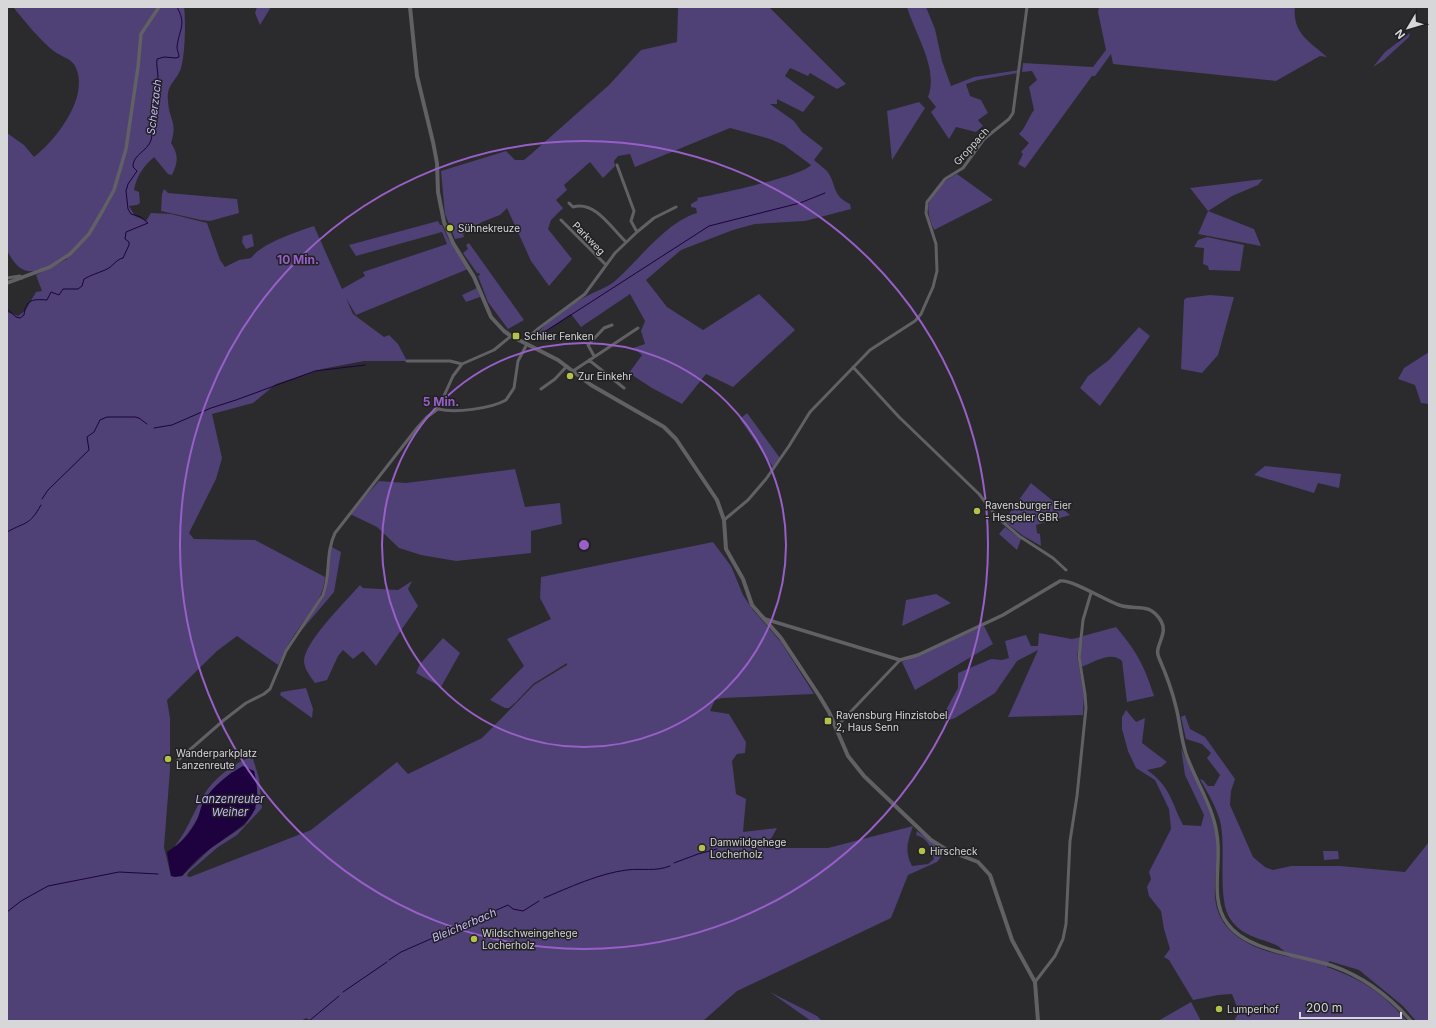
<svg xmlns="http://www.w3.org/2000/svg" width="1436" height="1028" viewBox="0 0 1436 1028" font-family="Inter,sans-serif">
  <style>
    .green { fill: #4f4075 }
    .water { fill: #1d023f }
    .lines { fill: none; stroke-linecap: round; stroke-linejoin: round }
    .stream { stroke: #1d023f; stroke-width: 1 }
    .minor { stroke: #616064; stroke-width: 3 }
    .tertiary { stroke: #616064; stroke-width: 3.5 }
    .secondary { stroke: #616064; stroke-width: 4 }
    .ring { fill: none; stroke: #975fc7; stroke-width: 2 }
    .poi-dot { fill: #b4c24a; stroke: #212023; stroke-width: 1.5 }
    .labels { text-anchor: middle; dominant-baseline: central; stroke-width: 3; stroke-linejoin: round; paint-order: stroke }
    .street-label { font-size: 10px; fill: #d7d7d9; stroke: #212023 }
    .poi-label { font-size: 10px; fill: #d7d7d9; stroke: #212023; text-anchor: start }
    .water-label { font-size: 11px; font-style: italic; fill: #cab9fe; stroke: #212023 }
    .centre { fill: #975fc7; stroke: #212023; stroke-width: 2 }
    .ring-label { font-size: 12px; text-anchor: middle; font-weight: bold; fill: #975fc7; stroke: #212023; stroke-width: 3; stroke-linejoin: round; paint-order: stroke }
  </style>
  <rect width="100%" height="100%" fill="#2b2a2d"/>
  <path class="green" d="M13 7H184C186 19 185 57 181 68 177 81 166 84 168 101 169 120 178 122 171 143 179 155 178 162 172 175L168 174 154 157C143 167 137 175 134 190L139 192 140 203 137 205 129 206 135 216 146 221 151 213 171 214 207 223 220 260 225 267 239 260 251 258C262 243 296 232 314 226L342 289 365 276 363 272 447 244 442 232 356 256 349 245 438 221 440 225H442L448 238 468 269 356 315 346 298 353 314 384 337 389 335 398 344 407 361H364L322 369 276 384 253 403 212 414 222 458 216 479 189 533 194 539 255 540 325 577C324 600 305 618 293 637 287 646 283 656 278 665L237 636 217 651 167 700 170 718V770L164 847 171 876H182L210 849 245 825 256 808 232 772C222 781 211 790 204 801 200 807 200 814 197 819 191 830 184 839 176 847L175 846C188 829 191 817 201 800 211 780 231 765 252 756L259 778 262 808 237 835 218 847 188 873 187 876 190 877 311 830 397 762 408 774 482 738 534 685 567 665V663L533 684 516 702 509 708H505L490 700 524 666 507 639 551 619 540 598 541 577 713 542 731 566 743 595 753 610 781 642 814 694 722 698 715 700 710 711 729 714 746 742 745 753 737 754 732 761 736 794 746 799 743 832 777 828 766 848H828L913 826C908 841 904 851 912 866L928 864 934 859C931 848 928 838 916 835L917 831 944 851V853L937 862 908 875 891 918 737 991 703 1021H312L306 1018 301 1021H7V312L18 316 25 311 36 292 42 291 36 275 67 259 68 255C42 271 23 284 7 250V133L24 145 34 157C56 140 89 98 76 68 73 59 62 57 55 52 40 41 25 21 13 7Z
    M257 7H271L260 25 255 13Z
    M678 7H769L846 84 837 89 810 73 808 76 790 68 785 76 815 97 803 112 777 99V104H770L794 121 802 132 823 148 814 160C818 164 823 167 827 171 837 184 831 195 850 204L851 209 805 221 755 224 733 230 681 250 646 280 667 307 703 330 759 294 795 330 733 387 706 374 682 404 652 388 629 373 642 355 633 348 645 344 641 331 645 321 630 294 581 327 571 314 536 337C543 323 569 305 583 298 593 292 605 289 615 281 639 260 666 222 697 213L696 208 691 207V204L698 200 697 198C714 195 803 176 811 165L784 145 770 139 730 128 635 167 630 154 618 156 614 161 615 166 603 178 590 162 564 185 567 190 556 200 563 208 551 220 548 229 572 259 549 286 531 261 507 208 500 215 482 222 463 234 464 237 455 239 445 214 441 171 506 151 515 160H524L530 155 609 85 641 50 677 42Z
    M907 7H926L935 29 942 61 951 86 974 77 1019 70 1018 73 978 80 966 84 970 96 981 100 988 113 978 120 983 126 976 132 956 127 949 139 931 112 936 107 928 97C939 69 915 34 907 7Z
    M1099 7H1295C1292 33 1310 42 1327 57L1320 56 1276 81 1113 64 1111 54 1095 76H1092L1025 168 1018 164 1023 154 1021 152 1029 143 1019 134C1026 127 1028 118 1034 110L1029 87 1037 80 1032 71 1022 72 1023 63 1093 67 1106 50 1098 12Z
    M1410 33 1409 37 1384 60 1373 67 1385 52Z
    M919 102 925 108 892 160 887 111Z
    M957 174 993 200 934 230C921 202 931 188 957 174Z
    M1263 179 1258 185 1232 196 1208 211 1254 229 1261 246 1198 234 1208 211 1190 188Z
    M164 189 168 193 237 199 239 213 210 221 201 220 161 211 162 194Z
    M252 234 254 246 246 249 242 242 243 236Z
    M1207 237 1244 245 1240 271 1209 270 1208 266 1203 264 1204 248 1194 247 1198 240Z
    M469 243 524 320 508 329 488 302 478 276 480 275 479 273H477L463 253 468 249 466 245Z
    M477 288 480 297 466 302 462 295Z
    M1210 295 1234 297 1218 355 1202 373 1181 369 1184 300 1186 298Z
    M1139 327 1150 336 1100 406 1080 388 1088 376 1109 360Z
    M1429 352V404L1421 403 1415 385 1398 379 1404 368Z
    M747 413 780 458 773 467 740 419Z
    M1265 466 1341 474 1339 488 1318 483 1314 493 1254 475Z
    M515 469 525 507 560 503 562 524 531 531V553L456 561 421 555 399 548 377 527 350 514 379 481 406 483Z
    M1031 483 1070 515 1036 525 1037 533 1040 534 1041 546 1022 535 1004 521Z
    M1005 527 1021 539 1017 550 999 534Z
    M330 546 341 552 334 592 295 638 326 591Z
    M412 581 408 589 418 606 376 666 363 651 353 659 343 650 338 656 327 680 315 683C311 677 304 669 304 661 304 642 347 600 360 585L363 588 398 590Z
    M936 594 951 603 902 626 906 600Z
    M984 626 993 644 915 690 902 662Z
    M1116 627C1136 650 1145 667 1154 696L1127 702 1122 661C1111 650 1093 663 1081 667L1079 657 1083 636Z
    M1039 633 1072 639 1081 637 1077 656 1084 694 1083 715 1008 717 1038 650 1017 661 995 693 955 718 946 721 942 717 958 688V673L991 659 1002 660 1009 658 1005 641 1026 635 1031 646H1038Z
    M443 638 460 653 441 687 416 673 420 664Z
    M306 688 313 709 312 718 280 695 281 692Z
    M1126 710 1136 722 1145 718 1142 743 1167 762 1161 767 1147 770C1170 786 1171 801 1183 825L1201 826 1204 815 1185 775 1181 748C1194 777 1210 805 1216 836 1219 856 1214 876 1215 897 1218 936 1256 950 1290 957 1286 953 1282 949 1278 946 1261 938 1243 937 1231 920 1216 900 1227 848 1220 821 1216 806 1207 792 1200 779L1203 780 1208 786H1214L1220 775 1207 758 1211 753 1202 744 1186 739 1181 717 1185 715 1190 729 1205 737 1235 779 1231 791 1230 805 1253 857 1265 867 1273 870 1291 866H1340L1405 872 1429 842V1021H1416L1403 1006 1359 970 1329 961 1327 967C1363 980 1382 992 1407 1021H1234L1239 1012 1232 994 1218 995 1193 1000 1169 960 1164 957 1170 949 1164 929 1161 911 1149 896 1147 887 1151 879 1149 872 1171 829 1169 809 1155 780 1136 768 1128 751 1122 729V717Z
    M1323 851H1338L1339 859 1324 860Z
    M770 992 817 1016 822 1021H811Z
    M1191 1002 1201 1021H1158Z"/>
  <path class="water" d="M243 766 254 771C266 819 243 824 211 848 200 856 190 866 182 876L175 877 171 876 167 852C180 844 191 833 198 818 200 813 201 806 204 801 213 786 228 774 243 766Z"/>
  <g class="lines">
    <path class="stream" d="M7 309 16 317 20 318 24 315C26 299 33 299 47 300L51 292 59 295 63 289H78L82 286 84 279C91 275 98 273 105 270 113 267 115 260 123 258L129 245V242L125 239 126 232 148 223 141 217 131 214 128 209 126 191 128 184 137 171 133 167C132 155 148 151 151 140 154 129 152 119 153 109 153 98 158 88 158 78 158 71 156 65 157 59L164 57 176 58 179 57C179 53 177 51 177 47 179 29 187 25 177 7
      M532 340 709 226 800 203 825 193
      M154 428 172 425 211 408 236 400 315 371 365 365
      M42 499 48 490 89 450 87 437 94 432 100 420 107 417H135L139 418 147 424
      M7 532C27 521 29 526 41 505
      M674 863 698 854 717 849
      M544 898C568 888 600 873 627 870 642 868 655 872 670 866
      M7 912 21 901 48 886 119 872 158 874
      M389 960 401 952 508 905 513 909 523 911 539 901
      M343 992 387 962
      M309 1021 339 996"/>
    <path class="minor" d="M569 203 573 207C595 200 612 229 626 242
      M561 220 606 265
      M637 232 654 218 676 207
      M7 278 20 276 22 278
      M523 342 539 328 585 294 615 253 637 232 631 221 634 211 617 165
      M594 356 588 345 604 328 612 325
      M589 360 624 388
      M407 361H450L462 364
      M853 367 899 417 979 494 997 517 1019 536 1053 558 1066 570
      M573 371 638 328
      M541 389 555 379 567 366
      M438 409C455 413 490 409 506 400L514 388 518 361 527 344
      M724 520 748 500 766 479 789 446 810 412 870 350 915 321 921 314 933 287 937 271 936 244 926 213 927 202 945 179 963 168 984 139 1009 119 1013 113 1027 7
      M835 725 839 724 900 660
      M177 761 224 720 246 703 264 694 270 689 286 651 323 595C331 574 325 554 335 533L417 428 427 417 438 409 453 376 462 364 494 350 511 336
      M1035 982 1055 956 1063 939 1066 924 1070 841 1077 796 1086 708 1085 694 1079 657 1083 620 1091 593"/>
    <path class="tertiary" d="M7 283 50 267 70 254 89 234 103 210 114 190 126 149 138 67 141 34 159 7
      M765 619 900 660 918 655 1003 615 1060 581C1072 579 1104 600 1119 605 1136 611 1149 601 1161 621 1169 635 1153 646 1159 658 1166 674 1172 690 1176 707 1180 722 1181 739 1186 754 1196 782 1213 806 1217 835 1222 863 1209 899 1227 923 1247 952 1302 955 1333 966 1364 977 1389 996 1411 1021"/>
    <path class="secondary" d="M410 7 417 76 433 142 437 163 438 192 444 222 453 243 474 277 491 317 504 331 511 336 558 360 591 385 664 427 676 439 717 500 724 520 726 549 743 579 752 605 781 638 820 697 829 712 848 756 864 776 931 840 947 850 978 862 990 875 1012 940 1035 982 1038 1021"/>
  </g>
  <g class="ring">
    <circle cx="584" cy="545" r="202"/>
    <circle cx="584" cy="545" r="404"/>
  </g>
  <g class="poi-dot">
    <circle cx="450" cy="228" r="4"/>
    <rect x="512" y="332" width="8" height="8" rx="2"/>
    <circle cx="570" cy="376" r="4"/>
    <circle cx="977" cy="511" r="4"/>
    <rect x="824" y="717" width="8" height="8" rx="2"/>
    <circle cx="168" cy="759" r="4"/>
    <circle cx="702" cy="848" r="4"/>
    <circle cx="922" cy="851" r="4"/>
    <circle cx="474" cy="939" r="4"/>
    <circle cx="1219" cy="1009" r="4"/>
  </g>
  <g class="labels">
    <g class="street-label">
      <text transform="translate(971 146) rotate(-48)">Groppach</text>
      <text transform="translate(589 238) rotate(46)">Parkweg</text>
    </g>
    <g class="poi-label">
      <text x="458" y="228">Sühnekreuze</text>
      <text x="524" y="336">Schlier Fenken</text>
      <text x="578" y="376">Zur Einkehr</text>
      <text x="985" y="505">Ravensburger Eier<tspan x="985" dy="12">- Hespeler GBR</tspan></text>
      <text x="836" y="715">Ravensburg Hinzistobel<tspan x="836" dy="12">2, Haus Senn</tspan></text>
      <text x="176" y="753">Wanderparkplatz<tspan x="176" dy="12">Lanzenreute</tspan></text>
      <text x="710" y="842">Damwildgehege<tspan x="710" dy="12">Locherholz</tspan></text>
      <text x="930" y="851">Hirscheck</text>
      <text x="482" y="933">Wildschweingehege<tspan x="482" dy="12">Locherholz</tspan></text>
      <text x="1227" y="1009">Lumperhof</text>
    </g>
    <g class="water-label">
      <text transform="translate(154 107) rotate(-83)">Scherzach</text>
      <text x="230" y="799">Lanzenreuter<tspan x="230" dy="13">Weiher</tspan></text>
      <text transform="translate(464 925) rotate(-23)">Bleicherbach</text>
    </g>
  </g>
  <circle cx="584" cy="545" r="6" class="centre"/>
  <g class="ring-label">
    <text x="298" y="264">10 Min.</text>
    <text x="441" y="406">5 Min.</text>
  </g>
  <rect width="1436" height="1028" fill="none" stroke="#d7d7d9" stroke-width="16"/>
  <g transform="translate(1408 28) rotate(232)" stroke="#212023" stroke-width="3" paint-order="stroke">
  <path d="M0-3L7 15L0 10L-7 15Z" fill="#d7d7d9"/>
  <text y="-6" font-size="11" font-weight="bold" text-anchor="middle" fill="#d7d7d9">N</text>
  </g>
  <path d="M1300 1012v6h101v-6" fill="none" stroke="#d7d7d9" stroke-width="2"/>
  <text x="1306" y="1012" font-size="12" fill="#d7d7d9" stroke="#212023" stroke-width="3" paint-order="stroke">200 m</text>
</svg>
